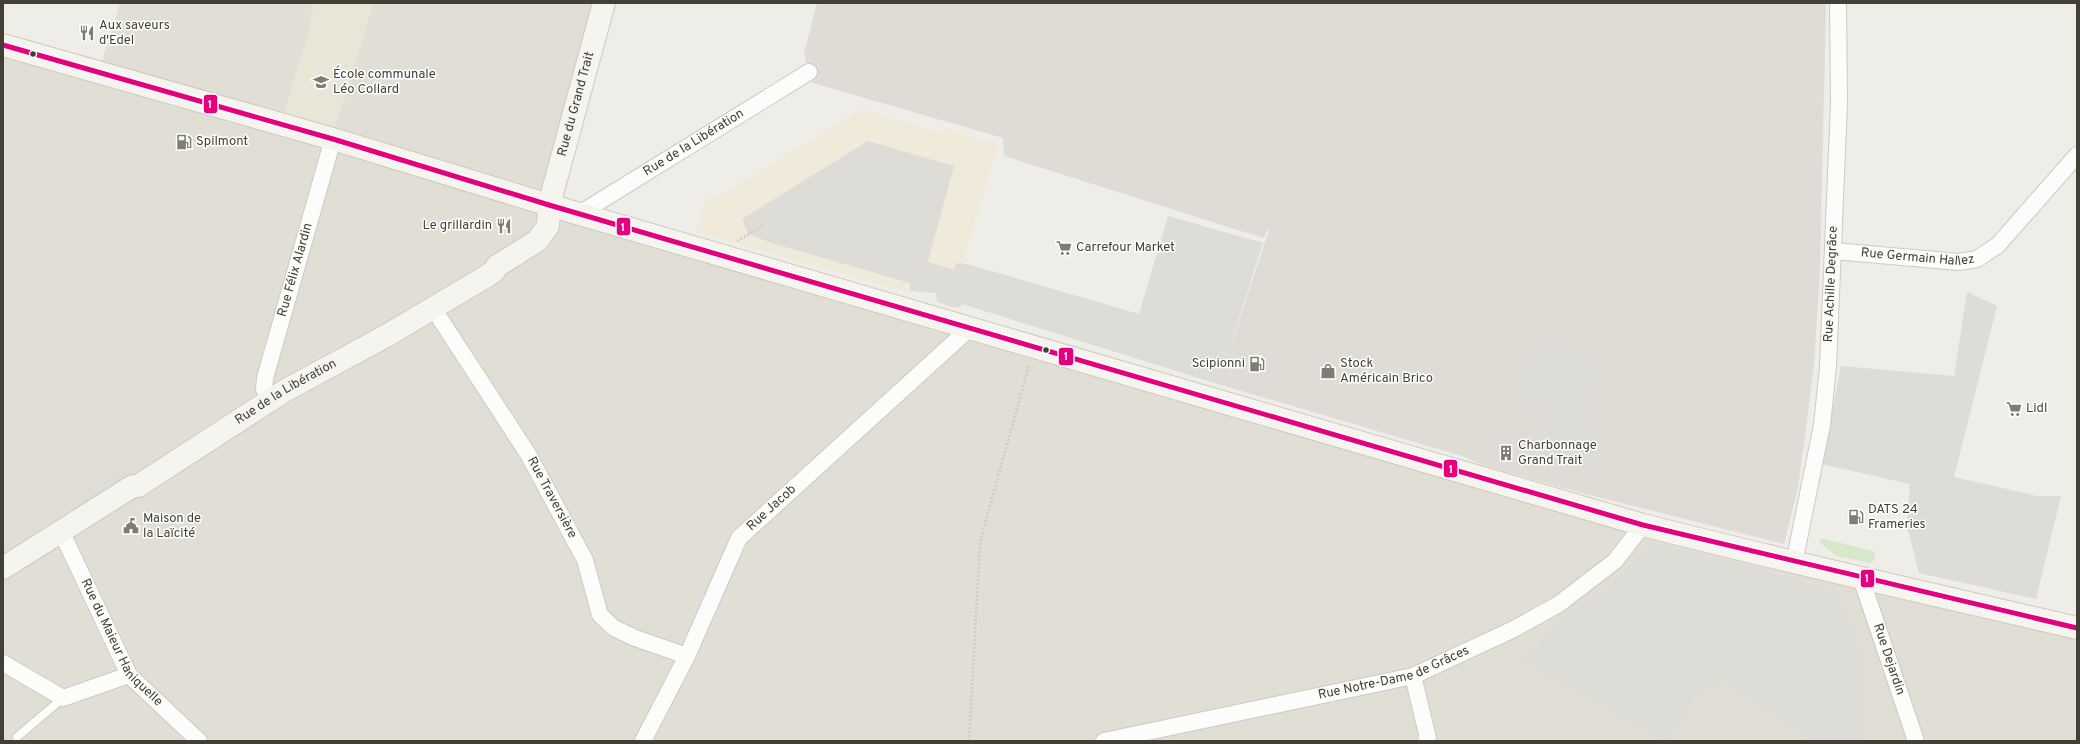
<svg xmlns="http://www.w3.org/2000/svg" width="2080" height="744" viewBox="0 0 2080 744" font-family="Overpass,sans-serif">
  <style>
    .residential { fill: #e1dfd5 }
    .commercial { fill: #f0eadb }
    .industrial { fill: #dedcd5 }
    .education { fill: #e8e6d7 }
    .green { fill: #d7e7c9 }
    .parking { fill: #dddcd7 }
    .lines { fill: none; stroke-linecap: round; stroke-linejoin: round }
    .lane-casing { stroke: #cccac5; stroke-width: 10 }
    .street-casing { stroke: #cccac5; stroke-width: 18 }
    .secondary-casing { stroke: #cccabf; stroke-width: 24 }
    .path { stroke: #cccbc6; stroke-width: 2.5; stroke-dasharray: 2 2; stroke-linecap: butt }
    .lane { stroke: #fcfcfb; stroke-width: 8 }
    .street { stroke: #fcfcfb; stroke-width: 16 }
    .secondary { stroke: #f5f4ee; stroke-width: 22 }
    .bus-1-casing { stroke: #fff; stroke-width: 8 }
    .bus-1 { stroke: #e5007d; stroke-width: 5 }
    .bus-dot { fill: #423f35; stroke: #fff; stroke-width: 1.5 }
    .labels { text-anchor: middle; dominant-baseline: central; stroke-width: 3; stroke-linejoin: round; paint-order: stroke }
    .poi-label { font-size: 13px; fill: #423f35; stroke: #fff; text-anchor: start }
    .street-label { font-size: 13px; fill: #423f35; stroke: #fff }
    .line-badge { stroke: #fff; stroke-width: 1.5 }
    .badge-label { font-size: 11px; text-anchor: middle; font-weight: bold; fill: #fff }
  </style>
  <rect width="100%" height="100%" fill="#eeede7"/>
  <path class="residential" d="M120 3H601L544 197 101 64Z
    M3 45 1824 570 2077 637V741H3Z"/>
  <path class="commercial" d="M861 109 941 133 943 128 998 145 962 265 936 293 903 291 697 232 705 199 717 198Z"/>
  <path class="industrial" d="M817 3H1826L1820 268 1814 366 1798 488 1784 544 1570 490 1482 465 1465 457 1218 384 1270 227 1263 238 1004 156 1003 138 813 83 804 54Z"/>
  <path class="education" d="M314 3H374L335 127 283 115 307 38Z"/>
  <path class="green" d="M1821 538 1873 551 1875 552V560L1870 563 1837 556 1820 543Z"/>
  <path class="parking" d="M868 141 954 166 928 262 954 270 956 263 967 264 1139 314 1168 216 1263 243 1218 384 962 304 958 308 949 306 937 302 936 293 910 291V283L775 244 748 234 742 219Z
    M488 261 491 265 435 298 432 294Z
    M1967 292 1997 306 1954 477 2037 496H2061L2036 599 1919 573 1907 526 1910 484 1822 464 1841 366 1954 376Z
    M404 310 407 314 281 381 311 364Z
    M1563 345 1597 370 1584 436 1600 441V474L1575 470 1559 464 1560 454 1543 448 1553 409 1518 401 1530 349Z
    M247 401 250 405 73 514 71 511 120 467 128 476H132Z
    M1651 542 1820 587 1839 594 1861 654 1864 741H1812L1719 679 1712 689 1705 685 1669 741H1666L1521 661 1553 626 1608 587Z"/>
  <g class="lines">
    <defs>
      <path id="lane" d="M17 737 63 698"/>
      <g id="street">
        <path id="s1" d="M579 214 809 72"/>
        <path id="s2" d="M1834 251 1959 262 1977 259 1998 245 2077 155"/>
        <path id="s3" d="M433 308 528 454 585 560 600 615 614 628 635 638 687 656"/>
        <path id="s4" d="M268 401 264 389 265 378 333 139"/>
        <path id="s5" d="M61 531 129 675 199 741"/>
        <path id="s6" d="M1794 563 1822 425 1828 367 1839 103 1838 3"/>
        <path id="s7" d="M1861 578 1916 741"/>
        <path d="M3 663 63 698 129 675"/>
        <path d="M1413 676 1428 738 1426 741"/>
        <path id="s8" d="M643 741 687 656 739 538 970 328"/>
        <path id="s9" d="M1104 741 1413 676 1514 629 1559 604 1615 561 1643 525"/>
      </g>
      <g id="secondary">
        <path d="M3 45 333 139 549 205 1643 525C1787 562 1932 594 2077 628"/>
        <path id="s10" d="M3 568 133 486H138L286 390 386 336 487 276 494 271 497 266 537 241 548 226 549 205 604 3"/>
      </g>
    </defs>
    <use href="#lane" class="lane-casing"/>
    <use href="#street" class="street-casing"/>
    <use href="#secondary" class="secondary-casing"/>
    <path class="path" d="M737 241 764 225
      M969 741 980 542 1029 365"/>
    <use href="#lane" class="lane"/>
    <use href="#street" class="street"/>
    <use href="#secondary" class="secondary"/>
    <defs>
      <path id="bus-1" d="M3 45 333 139 549 205 1643 525 2077 628"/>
    </defs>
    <use href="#bus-1" class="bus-1-casing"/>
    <use href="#bus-1" class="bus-1"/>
  </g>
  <defs>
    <symbol id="restaurant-bare" viewBox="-9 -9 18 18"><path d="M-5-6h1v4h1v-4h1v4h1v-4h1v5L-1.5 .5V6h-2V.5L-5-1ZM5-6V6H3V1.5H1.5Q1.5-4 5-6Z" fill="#7e7c73" stroke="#fff" stroke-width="2.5" paint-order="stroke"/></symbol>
    <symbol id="school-bare" viewBox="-9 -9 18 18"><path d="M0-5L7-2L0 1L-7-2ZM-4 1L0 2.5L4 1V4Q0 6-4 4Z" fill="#7e7c73" stroke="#fff" stroke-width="2.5" paint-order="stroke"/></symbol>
    <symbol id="fuel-bare" viewBox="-9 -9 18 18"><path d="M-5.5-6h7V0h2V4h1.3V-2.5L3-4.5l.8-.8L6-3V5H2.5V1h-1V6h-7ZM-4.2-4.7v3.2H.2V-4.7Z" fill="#7e7c73" stroke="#fff" stroke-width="2.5" paint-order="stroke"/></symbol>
    <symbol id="supermarket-bare" viewBox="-9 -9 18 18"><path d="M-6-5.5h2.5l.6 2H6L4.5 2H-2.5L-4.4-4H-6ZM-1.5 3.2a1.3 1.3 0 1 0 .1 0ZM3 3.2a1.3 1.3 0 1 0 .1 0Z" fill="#7e7c73" stroke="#fff" stroke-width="2.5" paint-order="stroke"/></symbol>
    <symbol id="shop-bare" viewBox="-9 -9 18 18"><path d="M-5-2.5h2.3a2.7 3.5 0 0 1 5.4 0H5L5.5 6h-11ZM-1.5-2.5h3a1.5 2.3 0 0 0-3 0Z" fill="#7e7c73" stroke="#fff" stroke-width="2.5" paint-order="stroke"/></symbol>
    <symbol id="building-bare" viewBox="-9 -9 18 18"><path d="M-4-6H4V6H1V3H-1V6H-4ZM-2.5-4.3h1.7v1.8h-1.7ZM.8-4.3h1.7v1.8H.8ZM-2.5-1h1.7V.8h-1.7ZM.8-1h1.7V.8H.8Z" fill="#7e7c73" stroke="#fff" stroke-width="2.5" paint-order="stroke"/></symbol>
    <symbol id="civic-bare" viewBox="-9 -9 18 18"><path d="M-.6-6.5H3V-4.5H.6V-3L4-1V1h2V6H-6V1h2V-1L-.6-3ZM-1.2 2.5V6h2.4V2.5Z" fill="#7e7c73" stroke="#fff" stroke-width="2.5" paint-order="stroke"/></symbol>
  </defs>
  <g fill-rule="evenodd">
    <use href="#restaurant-bare" x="76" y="22" width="22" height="22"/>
    <use href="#school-bare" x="310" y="71" width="22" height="22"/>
    <use href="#fuel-bare" x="173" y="131" width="22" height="22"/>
    <use href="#restaurant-bare" x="493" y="215" width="22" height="22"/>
    <use href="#supermarket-bare" x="1053" y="237" width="22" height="22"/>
    <use href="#fuel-bare" x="1246" y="353" width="22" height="22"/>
    <use href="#shop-bare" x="1317" y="360" width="22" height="22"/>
    <use href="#supermarket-bare" x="2003" y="398" width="22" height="22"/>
    <use href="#building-bare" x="1495" y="442" width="22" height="22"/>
    <use href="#fuel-bare" x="1845" y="506" width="22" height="22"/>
    <use href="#civic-bare" x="120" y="515" width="22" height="22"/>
  </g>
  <g class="bus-dot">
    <circle cx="33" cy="54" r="3.5"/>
    <circle cx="1046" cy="350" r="3.5"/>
  </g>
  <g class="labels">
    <g class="poi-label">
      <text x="99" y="26">Aux saveurs<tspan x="99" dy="15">d'Edel</tspan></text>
      <text x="333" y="75">École communale<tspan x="333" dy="15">Léo Collard</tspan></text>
      <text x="196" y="142">Spilmont</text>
      <text x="492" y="226" text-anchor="end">Le grillardin</text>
      <text x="1076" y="248">Carrefour Market</text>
      <text x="1245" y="364" text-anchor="end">Scipionni</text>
      <text x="1340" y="364">Stock<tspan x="1340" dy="15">Américain Brico</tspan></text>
      <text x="2026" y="409">Lidl</text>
      <text x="1518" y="446">Charbonnage<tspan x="1518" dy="15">Grand Trait</tspan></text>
      <text x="1868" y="510">DATS 24<tspan x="1868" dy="15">Frameries</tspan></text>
      <text x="143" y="519">Maison de<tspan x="143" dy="15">la Laïcité</tspan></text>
    </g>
    <g class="street-label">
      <text stroke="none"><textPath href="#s10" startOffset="772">Rue du Grand Trait</textPath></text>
      <text stroke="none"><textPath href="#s1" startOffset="135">Rue de la Libération</textPath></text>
      <text stroke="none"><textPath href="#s2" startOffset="84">Rue Germain Hallez</textPath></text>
      <text stroke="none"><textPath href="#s4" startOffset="136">Rue Félix Alardin</textPath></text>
      <text stroke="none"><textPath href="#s6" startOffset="282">Rue Achille Degrâce</textPath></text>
      <text stroke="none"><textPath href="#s10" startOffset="334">Rue de la Libération</textPath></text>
      <text stroke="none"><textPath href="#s3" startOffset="224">Rue Traversière</textPath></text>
      <text stroke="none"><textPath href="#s8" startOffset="269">Rue Jacob</textPath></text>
      <text stroke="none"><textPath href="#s5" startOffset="128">Rue du Maieur Haniquelle</textPath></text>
      <text stroke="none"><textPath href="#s7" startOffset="86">Rue Dejardin</textPath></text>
      <text stroke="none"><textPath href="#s9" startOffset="298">Rue Notre-Dame de Grâces</textPath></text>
    </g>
  </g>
  <g class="line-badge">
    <rect x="203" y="94" width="15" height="20" rx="4" fill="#e5007d"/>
    <rect x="616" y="217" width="15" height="19" rx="4" fill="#e5007d"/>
    <rect x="1058" y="347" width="16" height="19" rx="4" fill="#e5007d"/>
    <rect x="1443" y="459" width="15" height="19" rx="4" fill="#e5007d"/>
    <rect x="1860" y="569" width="15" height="19" rx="4" fill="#e5007d"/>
  </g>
  <g class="badge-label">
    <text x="210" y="108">1</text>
    <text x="623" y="231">1</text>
    <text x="1066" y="360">1</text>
    <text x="1451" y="473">1</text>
    <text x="1867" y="582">1</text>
  </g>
  <rect width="2080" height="744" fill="none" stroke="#423f35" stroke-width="8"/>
</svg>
